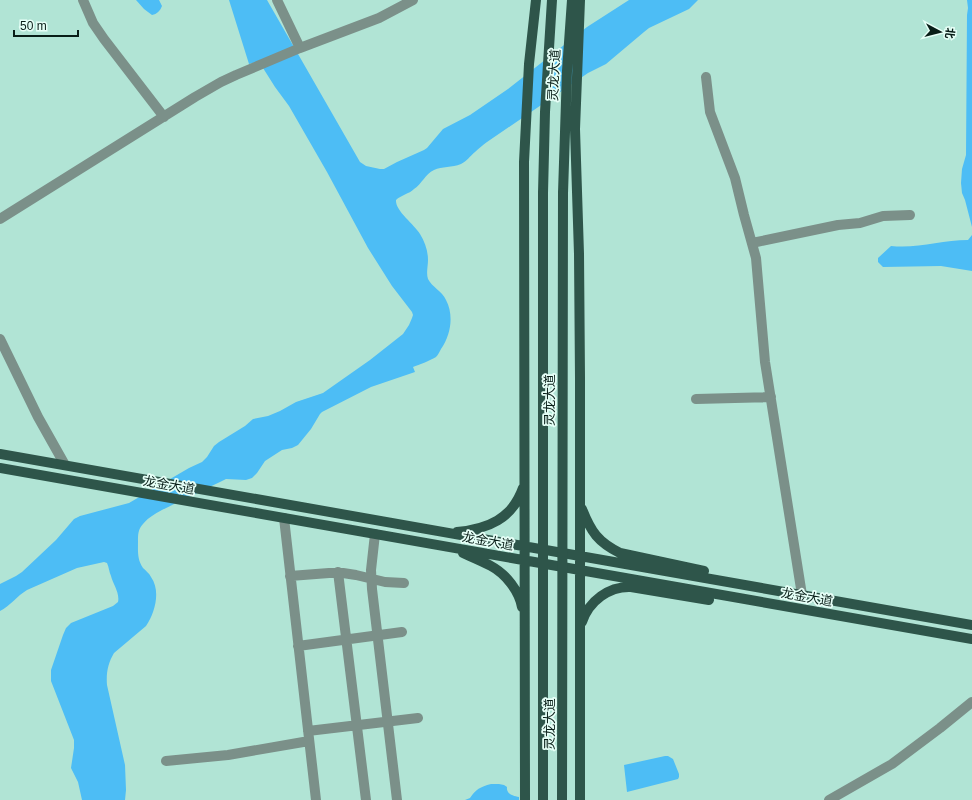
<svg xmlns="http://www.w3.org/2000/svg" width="972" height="800" viewBox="0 0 972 800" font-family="Helvetica,'Noto Sans SC',sans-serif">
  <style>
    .water { fill: #4dbdf5 }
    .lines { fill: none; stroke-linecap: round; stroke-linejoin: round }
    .minor { stroke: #7b9089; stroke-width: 10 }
    .major { stroke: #2e554a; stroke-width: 10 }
    .major-bridge { stroke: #2e554a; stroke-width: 10 }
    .labels { text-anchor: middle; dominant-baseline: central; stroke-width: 3.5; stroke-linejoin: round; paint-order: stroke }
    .street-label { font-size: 13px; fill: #081d17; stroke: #e6fff7 }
  </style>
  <rect width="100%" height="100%" fill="#b1e4d5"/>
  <path class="water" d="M136 0H159L162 6C160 11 157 14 152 15L144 9Z
    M229 0H267L360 162 366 166 380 169H384L397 162 424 150 427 148 443 129 470 115 508 89 587 27 629 0H698L689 9 649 28 644 32 606 64 588 73 487 142C483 145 479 148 475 152 470 156 467 161 461 164 452 168 442 166 434 170 425 174 422 184 414 189 409 194 401 195 396 200 395 211 414 224 420 234 425 242 428 251 428 260 428 266 426 273 428 279 432 287 442 291 446 300 454 315 451 335 441 349 440 351 438 355 436 357 431 360 419 365 413 367L415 372 371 387 322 412 320 414 311 429 298 445 292 448 282 450 265 461 257 473 252 478 246 480 226 479 220 482C205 489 191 496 176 503 165 509 151 514 143 524 138 529 138 535 138 541 138 551 137 559 143 568 146 571 149 573 151 577 161 591 155 613 146 626L114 653C108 663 106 673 107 685L125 765 126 790 125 800H82L78 782 71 768 74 748V740L51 681V670L63 635 66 628 71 623 113 606 118 602C120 593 113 584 111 576 109 572 109 567 107 563L104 562 77 568 27 590C17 596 10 606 0 611V584L16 576 22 572 56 540 74 519 80 516 129 503 189 468 202 462 207 457 214 446 219 442 245 426 253 419 268 416 280 411 296 402 323 393 370 360 403 334 409 325 412 318 413 315 412 312 392 286 368 248 327 172 289 106 275 87 263 68 257 62 249 64Z
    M967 0H972V227L965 200 962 193 961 183 962 169 966 155 967 15 968 8Z
    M972 235V271L941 266 883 267 878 262V258L891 246C917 249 942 240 968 240Z
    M665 756H668L673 759 679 774V777L678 779 627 792 624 765Z
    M491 784H499L504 785 507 787C506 794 513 796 519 797V800H465L470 798C476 789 480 787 491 784Z"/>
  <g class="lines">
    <path class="minor" d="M83 0 93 23 104 39 164 117
      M277 0 300 48
      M706 77 710 112 735 178 744 215 756 258 765 362 802 595
      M0 219 195 97 221 82 236 75 300 48 379 18 413 0
      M752 243 838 225 860 223 883 216 910 215
      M0 339 38 417 65 465
      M696 399 771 397
      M284 518 316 800
      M375 534 371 570 372 589 397 800
      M338 572 366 800
      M290 576 329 573H343L356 575 385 582 404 583
      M298 646 402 632
      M308 731 418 718
      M166 761 228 755 309 741
      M829 800 892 764 940 728 972 702"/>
    <path class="major" d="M543 193 545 112 552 0
      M563 193 567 71 572 0
      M0 454 972 625
      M0 468 972 639
      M582 509C591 532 598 542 620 553L704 571
      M457 532C488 529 512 519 523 488
      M463 553C472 557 482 561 491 566 506 574 519 591 522 607
      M582 622C589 601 609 586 631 587L709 600
      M525 800 524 162 529 64 536 0
      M580 800V378L579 254 575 129 580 0"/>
    <path class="major-bridge" d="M543 193V800
      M562 800 563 193"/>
  </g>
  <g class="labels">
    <g class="street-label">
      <text transform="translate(554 75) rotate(-87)">灵龙大道</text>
      <text transform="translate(549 400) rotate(-90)">灵龙大道</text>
      <text transform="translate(169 485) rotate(10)">龙金大道</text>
      <text transform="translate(488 541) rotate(10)">龙金大道</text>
      <text transform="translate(807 597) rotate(10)">龙金大道</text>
      <text transform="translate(549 724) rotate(-90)">灵龙大道</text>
    </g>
  </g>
  <g transform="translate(940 32) rotate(97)" stroke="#e6fff7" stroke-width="3" paint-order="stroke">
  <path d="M0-3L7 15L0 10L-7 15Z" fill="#081d17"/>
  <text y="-6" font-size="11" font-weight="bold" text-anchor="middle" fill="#081d17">北</text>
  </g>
  <path d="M14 30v6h64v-6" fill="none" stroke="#081d17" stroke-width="2"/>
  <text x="20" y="30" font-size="12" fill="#081d17" stroke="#e6fff7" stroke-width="3" paint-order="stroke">50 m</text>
</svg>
